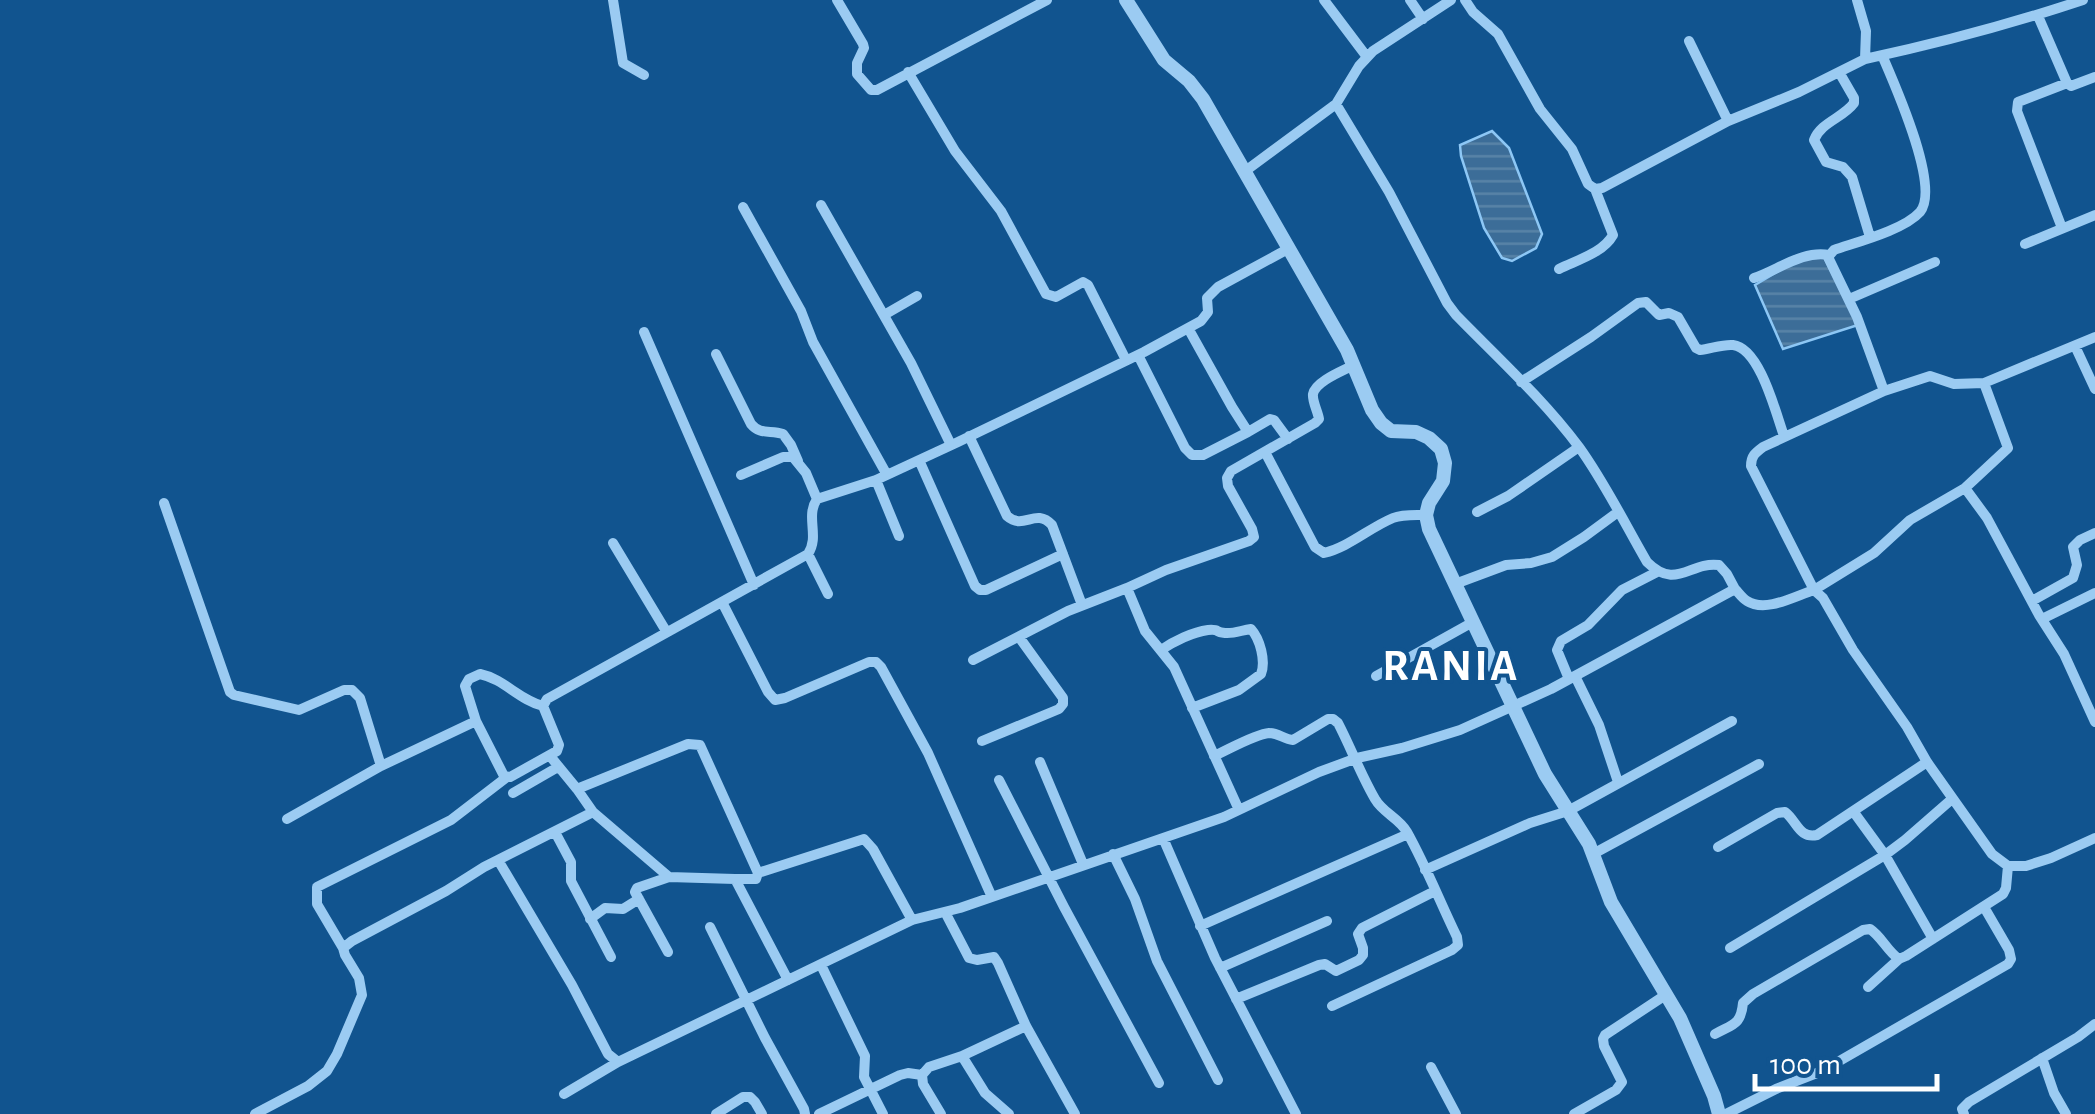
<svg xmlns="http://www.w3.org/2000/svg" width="2095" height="1114" viewBox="0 0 2095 1114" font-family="'Alegreya Sans',sans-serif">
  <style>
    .water { fill: url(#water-rules); stroke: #8dc7f5; stroke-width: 2.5 }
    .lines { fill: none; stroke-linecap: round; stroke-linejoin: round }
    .minor { stroke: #9bcbf2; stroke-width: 10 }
    .tertiary { stroke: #9bcbf2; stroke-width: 14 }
    .labels { text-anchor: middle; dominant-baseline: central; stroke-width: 8; stroke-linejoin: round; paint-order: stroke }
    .district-label { font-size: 45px; font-weight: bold; letter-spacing: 2.5px; fill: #fff; stroke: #11548f }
  </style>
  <defs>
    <pattern id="water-rules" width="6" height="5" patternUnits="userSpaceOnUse" patternTransform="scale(2.5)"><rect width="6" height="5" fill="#3c6d98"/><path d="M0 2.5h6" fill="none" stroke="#5983a7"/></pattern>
  </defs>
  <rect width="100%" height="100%" fill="#11548f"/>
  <path class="water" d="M1492 131 1509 148 1542 234 1536 248 1512 261 1502 258 1484 228 1461 156 1460 145Z
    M1802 257H1824L1858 325 1783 349 1755 285Z"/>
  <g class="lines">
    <path class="minor" d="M613 0 623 63 644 75
      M837 0 863 44 864 48 857 63V74L871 90H877L1047 0
      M1324 0 1367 57
      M1410 0 1423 19
      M1465 0 1473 12 1498 34 1540 109 1572 149 1588 184 1595 189 1602 188 1728 121 1799 92 1865 59 1866 31 1857 0
      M2038 16 2067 83 2071 86 2095 77
      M1689 41 1728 121
      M1882 55C1894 83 1941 187 1920 212 1904 230 1857 242 1834 250L1828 257 1857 317 1884 391
      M1865 59C1940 43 2011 24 2083 0
      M908 72 955 151 1001 211 1046 294 1056 297 1083 282 1088 285 1126 360
      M1839 72 1854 98V103C1843 118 1821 122 1814 140L1826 162 1843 167 1852 177 1870 237
      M1336 104 1389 192 1447 303 1456 315C1498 358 1543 399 1579 447 1605 483 1625 524 1647 562 1676 591 1690 561 1719 565L1727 574 1735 589
      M1244 172 1336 104 1359 66 1373 51 1451 0
      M821 205 911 363 951 445
      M743 207 801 311 813 342 887 475
      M2062 228 2017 111 2018 102 2067 83
      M2025 244 2095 215
      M1559 269C1577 260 1603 253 1613 235L1595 189
      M1754 278C1778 270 1803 250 1829 255
      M1849 299 1935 262
      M884 315 917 296
      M644 332 754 585
      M2095 337 1984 383 1954 384 1930 376 1884 391 1763 447C1755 453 1751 456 1751 466L1814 590 1874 553 1910 520 1965 488 1987 518 2039 615 2064 654 2095 722
      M2075 346 2095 389
      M716 354 751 424C760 435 770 430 783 434L791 445 798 461
      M1138 355 1185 448 1192 455H1203L1248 432 1232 407 1188 328
      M1521 382 1591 337 1638 303 1646 302 1659 315 1669 313 1678 317 1696 348 1700 350C1710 349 1723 344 1733 345 1760 348 1776 414 1784 436
      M1248 432 1270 419 1274 420 1288 439
      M969 436 1007 516C1024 531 1035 507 1052 525L1082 605
      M1265 452 1315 547 1324 553C1349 547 1369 528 1393 518 1403 514 1415 515 1426 515
      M919 460 975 586 980 590H986L1063 554
      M741 475 783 457H793L806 473 817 499
      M876 480 899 536
      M1965 488 2008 448 1984 383
      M164 503 230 692 234 695 299 710 344 690H352L360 698 381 766
      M1477 512 1508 496 1579 447
      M613 543 666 631
      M808 554 828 594
      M1455 584 1506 565 1531 563 1552 557 1584 537 1618 512
      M1127 588 1145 631 1174 667 1239 810
      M2032 601 2073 578 2077 565 2073 547 2080 540 2095 533
      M722 602 768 692 775 700 785 698 869 662H876L881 667 928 753 991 895
      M2042 619 2095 593
      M1161 650C1174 641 1193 632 1208 630 1221 629 1213 632 1225 633 1234 634 1242 630 1251 629 1260 639 1266 661 1261 674L1239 690 1192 708
      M973 660 1068 611 1127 588 1166 570 1249 541 1254 537 1252 529 1228 486 1227 478 1231 471 1315 423 1319 419C1318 412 1312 401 1313 394 1316 381 1343 371 1354 365
      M1376 676 1473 622
      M1575 676 1599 725 1618 782
      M1569 679 1557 650 1561 641 1588 625 1622 590 1657 572
      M476 721 465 686 469 679 480 674C504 679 519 700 543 706
      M982 741 1059 709 1063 704V698L1019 637
      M550 756 577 789 688 744 700 745 758 873 756 879H735L788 980
      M1214 756C1228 750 1255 734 1269 733 1278 733 1284 739 1293 740L1328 719H1333L1338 723C1351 748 1361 775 1375 799 1383 813 1399 818 1407 832 1426 866 1440 902 1457 937L1458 945 1452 950 1332 1006
      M1040 762 1083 864
      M999 780 1064 907 1159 1083
      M513 793 558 767
      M1853 811 1885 855 1933 939
      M593 812 669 877 735 879
      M287 819 381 766 476 721 504 776 510 777 557 751 559 745 543 706 547 699 808 554C820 536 805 517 817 499L876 480 958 442 1144 352 1201 321 1208 312 1207 298 1218 287 1288 249
      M555 832 571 862V881L611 957
      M1163 838 1215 958 1296 1114
      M1718 847 1777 813 1785 812C1797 821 1799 839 1817 835L1927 762
      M1113 854 1135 899 1157 961 1218 1080
      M1593 854 1759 764
      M498 860 572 985 608 1054 618 1062 912 920 960 908 1224 817 1319 772 1357 758 1402 748 1460 730 1551 689 1735 589C1739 593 1742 598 1747 601 1766 613 1795 596 1814 590L1823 598 1853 650 1907 727 1927 762 1992 854 2008 866H2026L2051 858 2095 838
      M1425 870 1530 823 1568 811 1732 721
      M758 873 864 839 873 849 912 920
      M945 912 969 958 977 960 994 957 998 963 1026 1026 1075 1114
      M590 919 605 908 623 909 639 899
      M1200 926 1408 834
      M710 927 765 1038 804 1109 805 1114
      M343 948 317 904V887L451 820 507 777
      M1730 948 1885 855 1905 840 1952 799
      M668 952 635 892 637 888 669 877
      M821 965 865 1056 864 1077 883 1114
      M1220 968 1327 921
      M1868 987 1899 959
      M1236 999 1319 965 1325 964 1336 971 1359 960 1363 955V948L1358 934 1362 928 1435 891
      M1715 1034C1733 1024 1741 1025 1743 1003L1753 994 1863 930 1870 929C1882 937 1887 951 1899 959L1906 956 2003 894 2006 888 2008 866
      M962 1056 985 1093 1009 1114
      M2042 1058 2054 1093 2066 1114
      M1431 1067 1456 1114
      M564 1094 618 1062
      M255 1114 308 1086 327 1071 337 1054 362 995 359 978 345 955 343 948 352 941 446 891 484 867 593 812 577 789
      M716 1114 743 1097H750L755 1102 762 1114
      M819 1114 900 1075 908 1073 922 1075
      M941 1114 923 1084 922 1075 929 1067 962 1056 1026 1026
      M1574 1114 1616 1090 1622 1082 1604 1046 1603 1039 1605 1035 1667 994
      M1726 1114 1776 1089 1822 1071 2008 964 2011 959 2009 950 1984 907
      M1964 1114 1962 1109 1969 1102 2078 1037 2095 1024"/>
    <path class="tertiary" d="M1126 0 1164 60 1189 81 1203 99 1347 350 1372 410 1381 423 1391 431 1416 432 1429 438 1441 449 1445 463 1443 481 1429 503 1426 515 1429 529 1545 774 1589 844 1611 902 1680 1018 1714 1096 1719 1114"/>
  </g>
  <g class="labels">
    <g class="district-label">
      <text x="1451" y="666">RANIA</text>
    </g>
  </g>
  <path d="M1755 1074v15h182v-15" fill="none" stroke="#ffffff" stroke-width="5"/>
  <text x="1770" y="1074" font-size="30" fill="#ffffff" stroke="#11548f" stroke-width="8" paint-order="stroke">100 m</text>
</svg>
